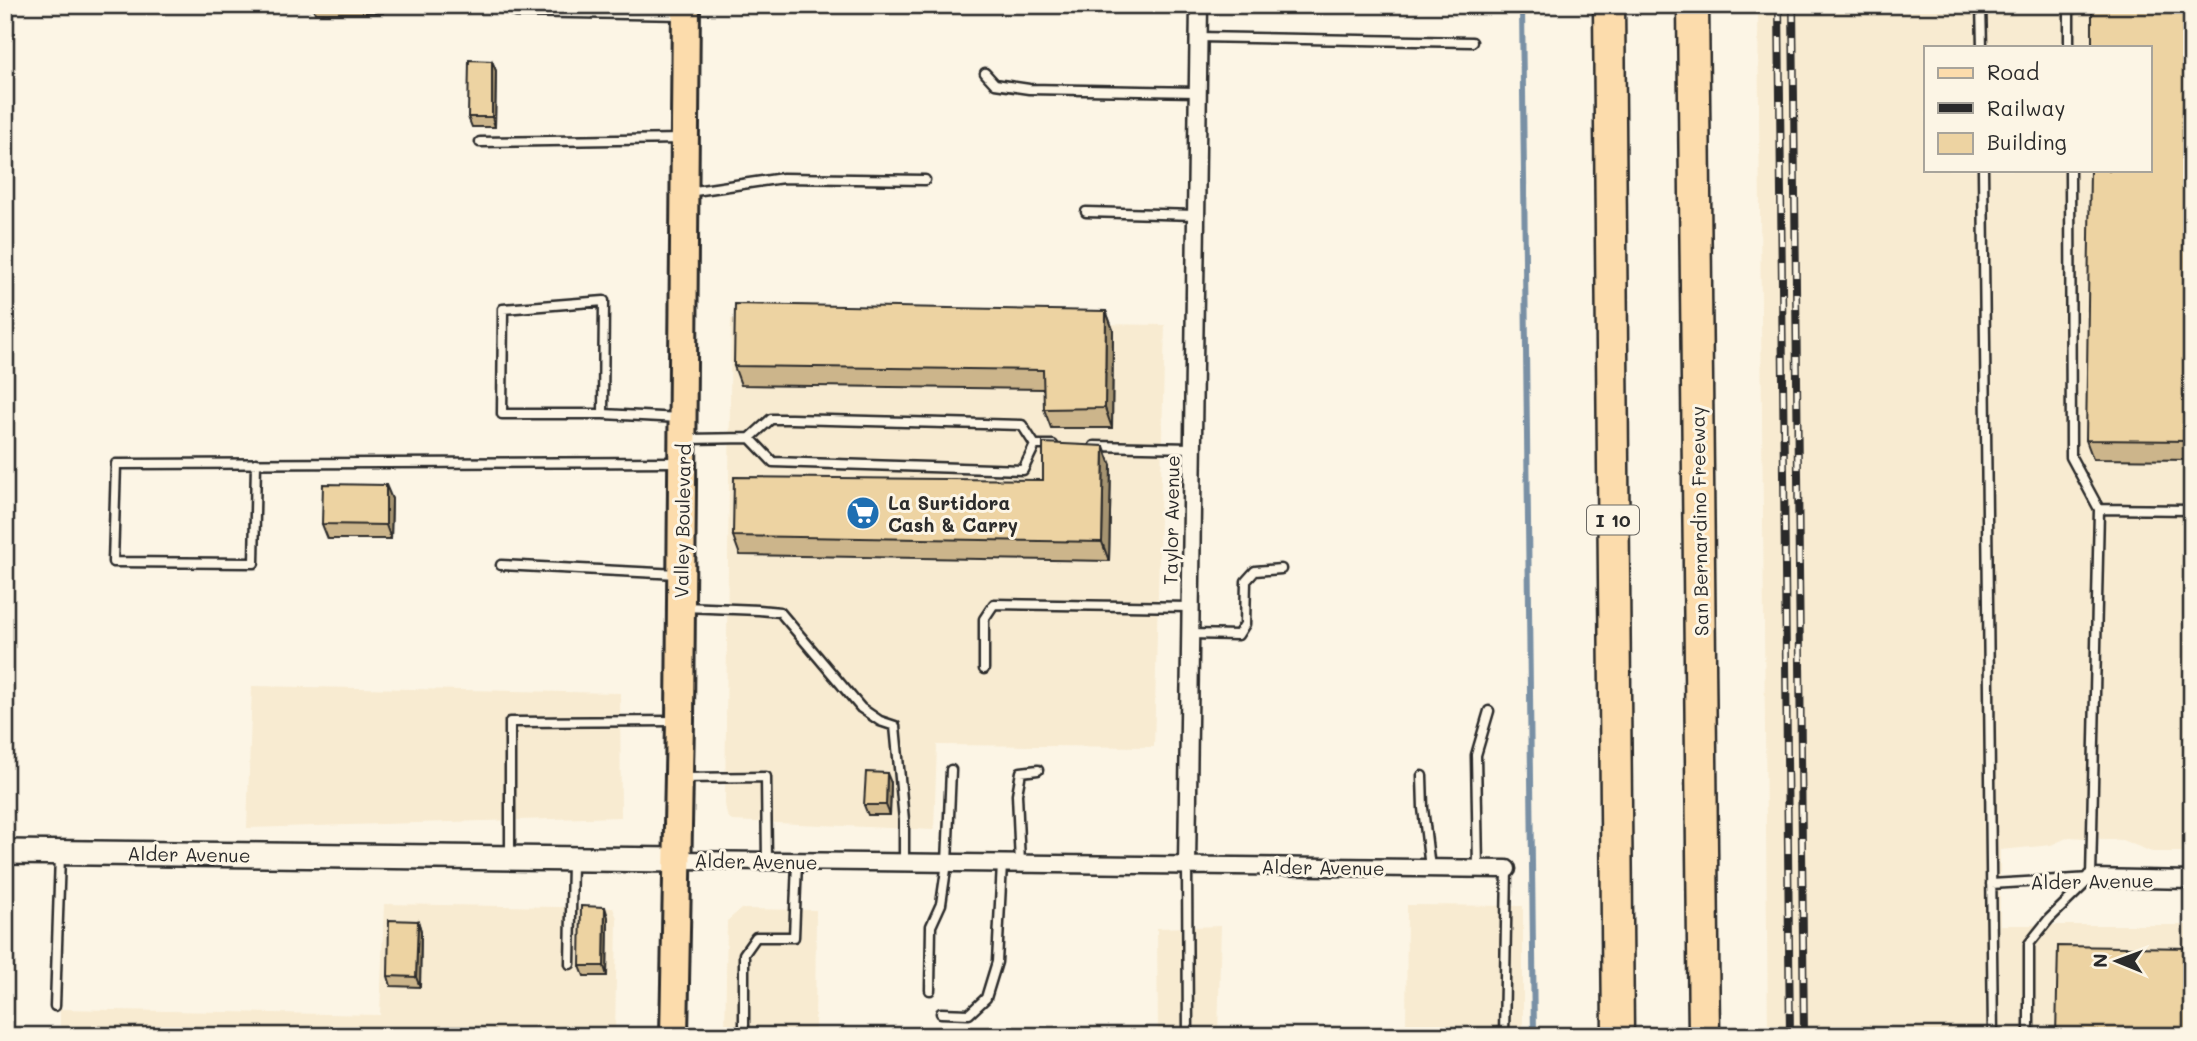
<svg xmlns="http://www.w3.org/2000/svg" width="2197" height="1041" viewBox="0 0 2197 1041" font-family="Mali,sans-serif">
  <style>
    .built { fill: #f8ebd1; fill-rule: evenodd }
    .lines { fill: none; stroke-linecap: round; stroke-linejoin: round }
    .stream { stroke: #7990a5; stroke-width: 6 }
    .lane-casing { stroke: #2b2b2b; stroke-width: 13 }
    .street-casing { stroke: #2b2b2b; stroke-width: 21 }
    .secondary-casing { stroke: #2b2b2b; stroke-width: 28 }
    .primary-casing { stroke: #2b2b2b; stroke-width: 32 }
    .highway-casing { stroke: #2b2b2b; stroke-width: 35 }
    .lane { stroke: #fcf5e5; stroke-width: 8 }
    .street { stroke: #fcf5e5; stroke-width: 16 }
    .secondary { stroke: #fcf5e5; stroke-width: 23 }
    .primary { stroke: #fcdcac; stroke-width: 26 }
    .highway { stroke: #fcdcac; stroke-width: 30 }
    .rail-casing { stroke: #2b2b2b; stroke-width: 8 }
    .rail { stroke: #fcf5e5; stroke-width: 5; stroke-dasharray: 16; stroke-linecap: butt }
    .wall { fill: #ccb58b; stroke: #2b2b2b; stroke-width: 2 }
    .shaded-wall { fill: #a69471; stroke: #2b2b2b; stroke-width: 2 }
    .building { fill: #edd3a2; stroke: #2b2b2b; stroke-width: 2 }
    .labels { text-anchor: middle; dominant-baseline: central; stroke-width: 6; stroke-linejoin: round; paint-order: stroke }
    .shield { fill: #fcf5e5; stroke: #6a6863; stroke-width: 2 }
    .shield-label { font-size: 18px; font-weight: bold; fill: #2b2b2b }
    .poi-label { font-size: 19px; font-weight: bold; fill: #2b2b2b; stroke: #fcf5e5; text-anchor: start }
    .street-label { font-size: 19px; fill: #2b2b2b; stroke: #fcf5e5 }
  </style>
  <rect width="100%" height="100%" fill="#fcf5e5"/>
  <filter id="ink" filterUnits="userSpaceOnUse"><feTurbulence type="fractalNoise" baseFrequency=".0143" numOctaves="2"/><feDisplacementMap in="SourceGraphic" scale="14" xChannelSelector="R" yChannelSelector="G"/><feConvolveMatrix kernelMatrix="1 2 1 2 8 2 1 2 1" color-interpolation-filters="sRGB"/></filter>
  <g filter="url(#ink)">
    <path class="built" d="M1758 5H2192V852H2152L2122 840 2069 837 2051 845 2000 850V925H2192V1036H1768ZM1926 47H2150V170H1926Z
      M731 319 1165 325 1154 747 937 745 934 830 732 821 727 815 725 804Z
      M252 686 620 693 621 817 247 828Z
      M384 904 613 908 617 918 615 1036H60V1009L380 1015Z
      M1407 905 1523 906V1036H1406Z
      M741 909 816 910 815 1036H725L727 921Z
      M1221 926 1218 1036H1158L1157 928Z"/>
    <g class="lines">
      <path class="stream" d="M1522 5 1534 1036"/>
      <defs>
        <path id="lane" d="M1981 5 1982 47
          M2069 5V47
          M516 12 683 15
          M1198 37 1472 42
          M985 73 995 84 1029 89 1197 92
          M480 142 683 139
          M1983 170 1993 1036
          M688 192 783 178 925 180
          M1086 212 1196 215
          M603 414 604 301 503 309 502 414H603L680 418
          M750 438 773 462 1023 470 1035 445
          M686 439 750 438 771 419H791L1022 425 1035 445H1053
          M1094 446 1193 448
          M256 463 254 563 113 562 116 464 680 462
          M2099 509 2192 510
          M501 565 678 574
          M684 607 759 610 780 612 861 708 880 721 895 726 904 820V862
          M1190 634 1238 635 1245 624 1246 581 1255 571 1281 569
          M984 669V619L994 604 1190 607
          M1422 776 1423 808 1430 868
          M682 778 766 777 767 862
          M510 856V722L678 721
          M1020 864 1017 794 1021 772 1038 770
          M1187 866 1188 1036
          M1478 868 1476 755 1489 711
          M1991 884 2091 878
          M570 964 572 862
          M930 990 931 926 941 904 947 863 951 770
          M55 1006 60 855
          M941 1013 969 1014 986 998 997 962 1002 864
          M744 1036V954L756 937H794L797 862
          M1504 1036 1507 869
          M2029 1036V944L2049 919 2091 878 2099 509 2071 457 2070 170"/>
        <path id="street" d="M678 860 1507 869
          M1187 866 1199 5
          M2091 878 2192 880"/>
        <path id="secondary" d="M5 852 678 860"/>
        <path id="primary" d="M674 1036 680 721 686 5"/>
        <path id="highway" d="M1609 5 1618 1036
          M1693 5 1704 1036"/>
      </defs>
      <use href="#lane" class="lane-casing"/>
      <use href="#street" class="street-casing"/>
      <use href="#secondary" class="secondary-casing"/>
      <use href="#primary" class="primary-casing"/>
      <use href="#highway" class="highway-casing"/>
      <use href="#lane" class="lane"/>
      <use href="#street" class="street"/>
      <use href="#secondary" class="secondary"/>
      <use href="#primary" class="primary"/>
      <use href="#highway" class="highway"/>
      <defs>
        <path id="rail" d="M1779 5 1790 1036
          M1793 5 1804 1036"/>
      </defs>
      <use href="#rail" class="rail-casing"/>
      <use href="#rail" class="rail"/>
    </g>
    <path class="wall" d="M312 5H383V13H315Z
      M2192 5V460L2093 459 2086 440Z
      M492 61 496 71 495 127H472L468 117Z
      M1106 311 1113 330 1112 428H1051L1044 409V389L741 385 734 366Z
      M1111 465 1109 561 740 555 733 536 1043 480Z
      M392 499 391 539H328L322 524Z
      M891 783 890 815H868L864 805Z
      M608 917 607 976H584L580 966Z
      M418 921 421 931 420 987 391 986 388 976Z"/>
    <path class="shaded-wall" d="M492 61 496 71 495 127 492 117Z
      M1106 311 1113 330 1112 428 1105 408Z
      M1104 446 1111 465 1109 561 1102 542Z
      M386 485 392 499 391 539 386 525Z
      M887 773 891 783 890 815 886 805Z
      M605 907 608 917 607 976 604 966Z
      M418 921 421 931 420 987 416 977Z"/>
    <path class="building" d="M2092 5H2192V441L2086 440 2090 170H2150V47H2092Z
      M469 60 492 61V117H468Z
      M735 304 1106 311 1105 408 1044 409 1043 370 734 366Z
      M1043 443 1104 446 1102 542 733 536 734 477 1043 480Z
      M323 484 386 485V525L322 524Z
      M866 772 887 773 886 805H864Z
      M581 906 605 907 604 966H580Z
      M389 920 418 921 416 977 388 976Z
      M2058 946 2192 948V1036H2056Z"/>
  </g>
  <defs>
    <symbol id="supermarket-disc" viewBox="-11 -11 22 22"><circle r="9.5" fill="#1f6fb2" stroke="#fcf5e5"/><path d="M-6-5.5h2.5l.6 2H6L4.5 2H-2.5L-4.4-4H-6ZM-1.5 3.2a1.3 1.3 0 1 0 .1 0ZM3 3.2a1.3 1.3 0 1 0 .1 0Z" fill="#fff"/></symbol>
  </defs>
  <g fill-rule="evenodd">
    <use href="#supermarket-disc" x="844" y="494" width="38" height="38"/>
  </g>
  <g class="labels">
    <rect class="shield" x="1587" y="505.5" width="52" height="29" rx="5"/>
    <g class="shield-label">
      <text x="1613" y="520">I 10</text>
    </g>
    <g class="poi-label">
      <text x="888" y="502">La Surtidora<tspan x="888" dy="22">Cash &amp; Carry</tspan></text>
    </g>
    <g class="street-label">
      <text transform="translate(1171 520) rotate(-89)">Taylor Avenue</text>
      <text transform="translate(682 521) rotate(-89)">Valley Boulevard</text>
      <text transform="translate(1699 521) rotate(-91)">San Bernardino Freeway</text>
      <text transform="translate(189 854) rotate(1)">Alder Avenue</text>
      <text transform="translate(756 861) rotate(1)">Alder Avenue</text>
      <text transform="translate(1323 867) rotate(1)">Alder Avenue</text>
      <text transform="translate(2092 881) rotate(-1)">Alder Avenue</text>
    </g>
  </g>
  <rect width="2197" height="1041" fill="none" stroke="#fcf5e5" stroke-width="28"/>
  <rect x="14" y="14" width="2169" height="1013" fill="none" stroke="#2b2b2b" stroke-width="2.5" filter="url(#ink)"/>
  <rect x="1924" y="46" width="228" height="126" fill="#fcf5e5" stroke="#a8a49b" stroke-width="2"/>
  <rect x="1938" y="68" width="35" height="10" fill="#fcdcac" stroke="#a8a49b" stroke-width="2"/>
  <text x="1987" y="80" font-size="21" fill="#2b2b2b">Road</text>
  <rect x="1938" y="103" width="35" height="10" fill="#2b2b2b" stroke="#a8a49b" stroke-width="2"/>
  <text x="1987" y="116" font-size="21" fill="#2b2b2b">Railway</text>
  <rect x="1938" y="133" width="35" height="21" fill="#edd3a2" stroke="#a8a49b" stroke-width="2"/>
  <text x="1987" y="150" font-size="21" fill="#2b2b2b">Building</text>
  <g transform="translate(2117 961) rotate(271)" stroke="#fcf5e5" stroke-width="5" paint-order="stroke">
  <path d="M0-5L12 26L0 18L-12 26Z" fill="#2b2b2b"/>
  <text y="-10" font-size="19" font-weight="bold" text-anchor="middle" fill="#2b2b2b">N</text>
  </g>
</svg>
